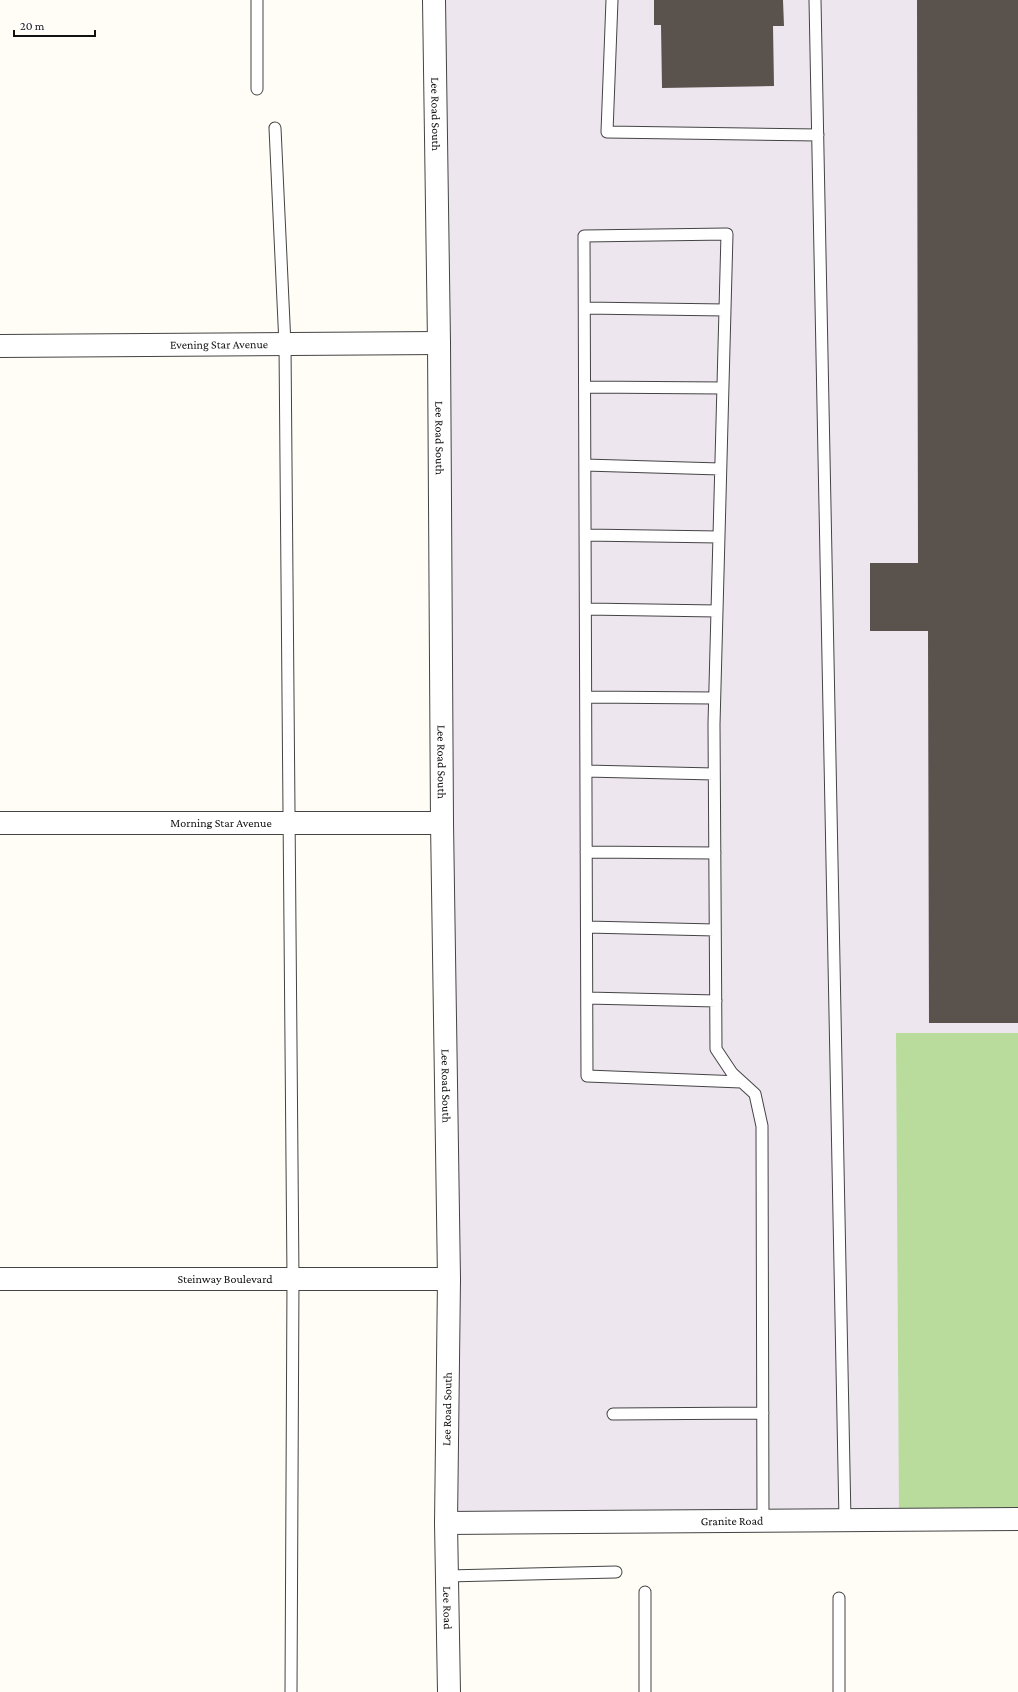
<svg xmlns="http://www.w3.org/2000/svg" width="1018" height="1692" viewBox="0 0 1018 1692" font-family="'Crimson Pro',serif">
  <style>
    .industrial { fill: #eee6ef }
    .forest { fill: #b9dc9c }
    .building { fill: #5a524d }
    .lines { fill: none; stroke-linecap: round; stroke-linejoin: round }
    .service-casing { stroke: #444; stroke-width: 13 }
    .minor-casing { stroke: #444; stroke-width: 24 }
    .service { stroke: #fff; stroke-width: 11 }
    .minor { stroke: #fff; stroke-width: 22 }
    .labels { text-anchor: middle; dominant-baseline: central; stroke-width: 4; stroke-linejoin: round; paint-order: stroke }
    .street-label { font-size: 12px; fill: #111; stroke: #fff }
  </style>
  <rect width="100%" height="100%" fill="#fffdf5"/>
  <path class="industrial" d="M434 0H1018V1519L446 1523Z"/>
  <path class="forest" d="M896 1033H1018V1519H899Z"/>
  <path class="building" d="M654 0H783L784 26H773L774 86 662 88 661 25H654Z
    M917 0H1018V1023H929L928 631H870V563H918Z"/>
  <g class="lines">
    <defs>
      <path id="service" d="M257 0V89
        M612 0 607 132 818 135
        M815 0 845 1520
        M275 128 285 345 293 1278 291 1692
        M585 308 725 310
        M585 387 723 388
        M585 465 720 469
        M585 535 719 537
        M586 609 717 611
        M586 697 714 698
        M586 771 714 774
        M586 852 715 853
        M587 927 715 930
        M587 998 716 1001
        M741 1082 587 1076 584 236 727 234 714 724 716 1049 732 1073 755 1094 762 1126 763 1520
        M613 1414 763 1413
        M447 1576 616 1572
        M645 1592V1692
        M839 1598V1692"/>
      <g id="minor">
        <path id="s1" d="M434 0 439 343 442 823 449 1279 446 1523 449 1692"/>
        <path id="s2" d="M0 346 439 343"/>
        <path id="s3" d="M0 823H442"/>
        <path id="s4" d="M0 1279H449"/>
        <path id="s5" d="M446 1523 1018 1519"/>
      </g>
    </defs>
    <use href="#service" class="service-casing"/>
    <use href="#minor" class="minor-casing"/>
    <use href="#service" class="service"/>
    <use href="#minor" class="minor"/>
  </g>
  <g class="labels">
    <g class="street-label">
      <text stroke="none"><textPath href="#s1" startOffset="114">Lee Road South</textPath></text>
      <text stroke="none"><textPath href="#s2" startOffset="219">Evening Star Avenue</textPath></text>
      <text stroke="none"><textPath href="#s1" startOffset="438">Lee Road South</textPath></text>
      <text stroke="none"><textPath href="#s1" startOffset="762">Lee Road South</textPath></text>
      <text stroke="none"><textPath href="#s3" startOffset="221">Morning Star Avenue</textPath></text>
      <text stroke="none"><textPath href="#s1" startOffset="1086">Lee Road South</textPath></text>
      <text stroke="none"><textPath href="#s4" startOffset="225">Steinway Boulevard</textPath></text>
      <text transform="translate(447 1409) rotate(-89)">Lee Road South</text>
      <text stroke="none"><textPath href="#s5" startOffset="286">Granite Road</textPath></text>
      <text stroke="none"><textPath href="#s1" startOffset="1608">Lee Road</textPath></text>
    </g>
  </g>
  <path d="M14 30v6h81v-6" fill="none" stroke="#111111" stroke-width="2"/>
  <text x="20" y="30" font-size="12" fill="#111111" stroke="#ffffff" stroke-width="3" paint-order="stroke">20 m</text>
</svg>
